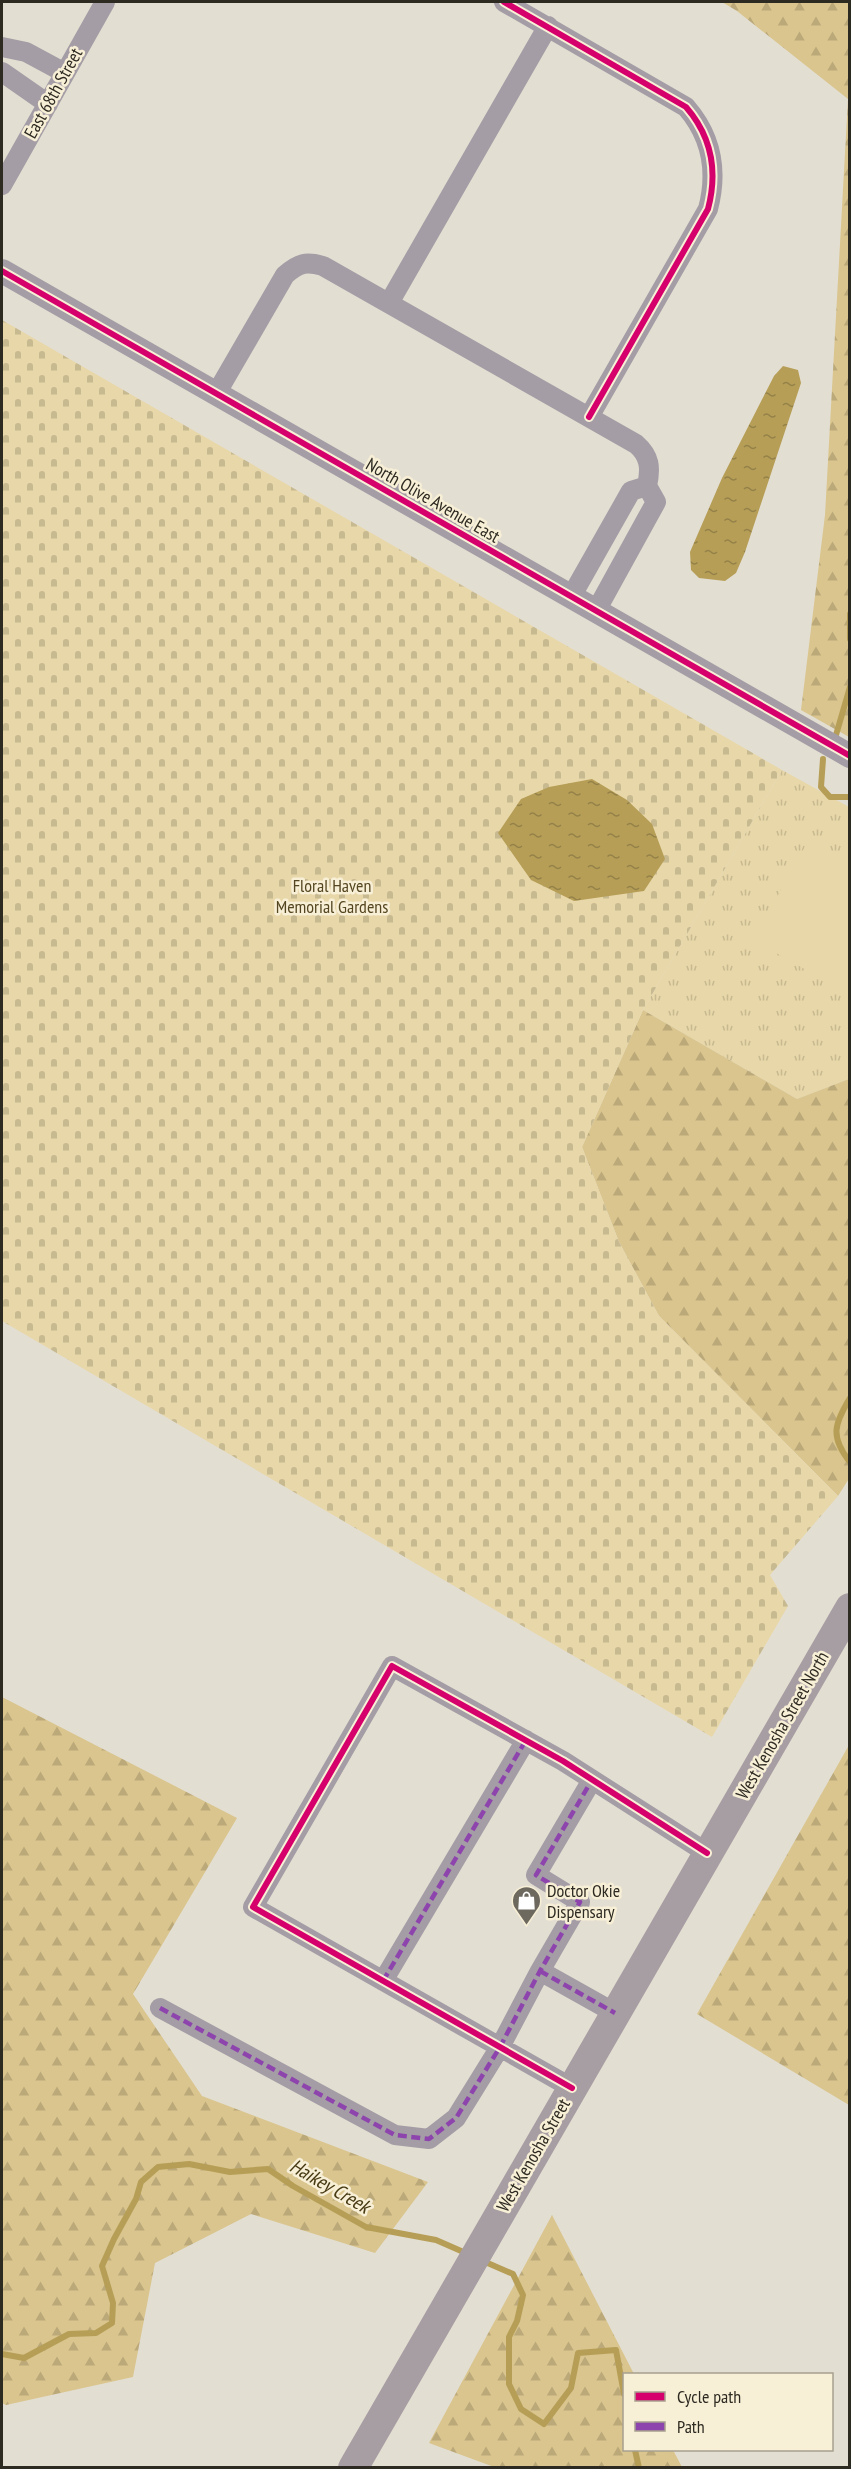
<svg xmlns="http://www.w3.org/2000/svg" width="851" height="2469" viewBox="0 0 851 2469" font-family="'PT Sans Narrow',sans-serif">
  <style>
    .grass { fill: url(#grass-tufts) }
    .forest { fill: url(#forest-firs) }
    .cemetery { fill: url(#cemetery-stones) }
    .pitch { fill: #e8d7a8 }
    .water { fill: url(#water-ripples) }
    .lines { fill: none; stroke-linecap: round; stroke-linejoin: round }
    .stream { stroke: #b69e57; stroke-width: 6 }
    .minor { stroke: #a49da5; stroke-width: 20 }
    .tertiary { stroke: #a49da5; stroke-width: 24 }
    .primary { stroke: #a79ea3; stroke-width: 30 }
    .quiet { stroke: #8e44ad; stroke-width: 4.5; stroke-dasharray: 9 4.5; stroke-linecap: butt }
    .cycleway-casing { stroke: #f8efd7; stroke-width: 10 }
    .cycleway { stroke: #d6006c; stroke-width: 6 }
    .labels { text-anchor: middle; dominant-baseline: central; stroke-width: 5; stroke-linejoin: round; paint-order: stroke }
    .street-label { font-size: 18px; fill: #2d2a21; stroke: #f8efd7 }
    .park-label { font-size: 18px; fill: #544620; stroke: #f8efd7 }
    .poi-label { font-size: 18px; fill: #2d2a21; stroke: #f8efd7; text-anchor: start }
    .water-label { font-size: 20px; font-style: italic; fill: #483b14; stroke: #f8efd7 }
  </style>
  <defs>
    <pattern id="grass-tufts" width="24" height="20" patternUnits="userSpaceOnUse" patternTransform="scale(1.5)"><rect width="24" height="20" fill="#e8d7a8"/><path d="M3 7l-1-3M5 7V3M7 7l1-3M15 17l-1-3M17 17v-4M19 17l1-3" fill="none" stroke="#c7b990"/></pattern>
    <pattern id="forest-firs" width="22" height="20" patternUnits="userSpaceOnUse" patternTransform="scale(1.5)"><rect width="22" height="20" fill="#d9c58d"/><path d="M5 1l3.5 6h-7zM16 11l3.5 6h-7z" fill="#bba979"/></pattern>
    <pattern id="cemetery-stones" width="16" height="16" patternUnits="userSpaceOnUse" patternTransform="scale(1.5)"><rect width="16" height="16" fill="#e8d7a8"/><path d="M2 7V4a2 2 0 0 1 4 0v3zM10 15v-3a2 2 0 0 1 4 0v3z" fill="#c7b990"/></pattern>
    <pattern id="water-ripples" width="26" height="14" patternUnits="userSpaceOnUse" patternTransform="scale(1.5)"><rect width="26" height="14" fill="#b69e57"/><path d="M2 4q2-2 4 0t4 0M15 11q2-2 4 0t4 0" fill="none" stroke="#948148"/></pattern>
  </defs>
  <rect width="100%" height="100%" fill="#e3ded2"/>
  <path class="grass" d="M782 770 849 807V1079L797 1099 643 1010Z"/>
  <path class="forest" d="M722 2H849V737L801 710 825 515 848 99 737 11Z
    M643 1010 797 1099 849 1079 850 1477 838 1496 659 1316 619 1242 582 1147Z
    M2 1697 237 1818 133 1994 202 2096 428 2182 375 2253 251 2214 155 2263 133 2377 6 2405 2 2403Z
    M849 1745V2105L697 2014Z
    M552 2215 634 2374H624V2450H673L682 2467H494L429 2443Z"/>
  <path class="cemetery" d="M2 320 782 770 643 1010 582 1147 619 1242 659 1316 838 1496 770 1575 788 1606 712 1737 2 1321Z"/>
  <path class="pitch" d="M807 843 849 864V966L838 988 753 940Z"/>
  <path class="water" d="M783 366 798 370 801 383 745 552 736 573 725 581 699 578 691 570 690 552 722 478 774 376Z
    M592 779 627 800 652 824 665 859 644 891 574 901 531 880 498 833 521 799 549 787Z"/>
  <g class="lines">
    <path class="stream" d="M850 614V639
      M836 735 850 687
      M823 759 821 787 830 797H850
      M850 1398C834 1424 830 1437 850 1462
      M483 2261 513 2274 523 2295 517 2321 509 2337V2384L521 2409 544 2424 571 2388 578 2353 616 2350 624 2394
      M2 2354 24 2358 69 2334 96 2333 112 2323 113 2303 102 2266 114 2239 136 2199 141 2182 158 2167 189 2164 230 2172 268 2169 293 2186 366 2227 436 2240 468 2254
      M635 2450 639 2468"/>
    <path class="minor" d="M504 2 686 107C712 137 718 171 708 209L589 417
      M2 47 26 52 65 73
      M2 72 48 104
      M2 185 105 2
      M389 303 548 26
      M216 394 285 275C299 263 306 261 323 266L636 444C650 456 651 468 647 486
      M571 597 631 491 647 486 656 502 596 611
      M540 1971 615 2013
      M383 1981 526 1740
      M160 2008 395 2135 429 2139 456 2118 500 2047 540 1971 580 1902 536 1875 592 1780
      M572 2088 253 1907 392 1666 563 1761 707 1853"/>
    <path class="tertiary" d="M2 271 850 756"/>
    <path class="primary" d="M353 2468 850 1608"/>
    <path class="quiet" d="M540 1971 615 2013
      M383 1981 526 1740
      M160 2008 395 2135 429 2139 456 2118 500 2047 540 1971 580 1902 536 1875 592 1780"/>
    <defs>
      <path id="cycleway" d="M504 2 686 107C712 137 718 171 708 209L589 417
        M2 271 850 756
        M572 2088 253 1907 392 1666 563 1761 707 1853"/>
    </defs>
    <use href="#cycleway" class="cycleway-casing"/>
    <use href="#cycleway" class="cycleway"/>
  </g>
  <defs>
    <symbol id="shop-pin" viewBox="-11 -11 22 30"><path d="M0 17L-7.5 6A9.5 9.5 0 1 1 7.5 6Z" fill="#6d695f" stroke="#f8efd7"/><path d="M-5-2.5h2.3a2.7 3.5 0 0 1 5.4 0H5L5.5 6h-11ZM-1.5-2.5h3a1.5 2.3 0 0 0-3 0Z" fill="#fff"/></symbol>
  </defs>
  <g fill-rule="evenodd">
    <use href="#shop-pin" x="510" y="1884" width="33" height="45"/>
  </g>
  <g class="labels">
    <g class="street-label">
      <text transform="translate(53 93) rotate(-61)">East 68th Street</text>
      <text transform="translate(433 500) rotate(30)">North Olive Avenue East</text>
      <text transform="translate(782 1725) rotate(-60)">West Kenosha Street North</text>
      <text transform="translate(533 2155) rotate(-60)">West Kenosha Street</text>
    </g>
    <g class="park-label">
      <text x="332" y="885">Floral Haven<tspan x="332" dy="21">Memorial Gardens</tspan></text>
    </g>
    <g class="poi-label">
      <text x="547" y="1890">Doctor Okie<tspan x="547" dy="21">Dispensary</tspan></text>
    </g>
    <g class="water-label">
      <text transform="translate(330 2186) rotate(30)">Haikey Creek</text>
    </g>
  </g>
  <rect width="851" height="2469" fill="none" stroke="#2d2a21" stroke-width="6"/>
  <rect x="623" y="2373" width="210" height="78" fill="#f8efd7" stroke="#a7a08e" stroke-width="1.5"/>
  <rect x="635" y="2392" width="30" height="9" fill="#d6006c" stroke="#a7a08e" stroke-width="1.5"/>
  <text x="677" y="2403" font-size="18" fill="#2d2a21">Cycle path</text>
  <rect x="635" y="2422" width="30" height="9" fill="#8e44ad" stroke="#a7a08e" stroke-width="1.5"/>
  <text x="677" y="2433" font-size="18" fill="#2d2a21">Path</text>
</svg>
